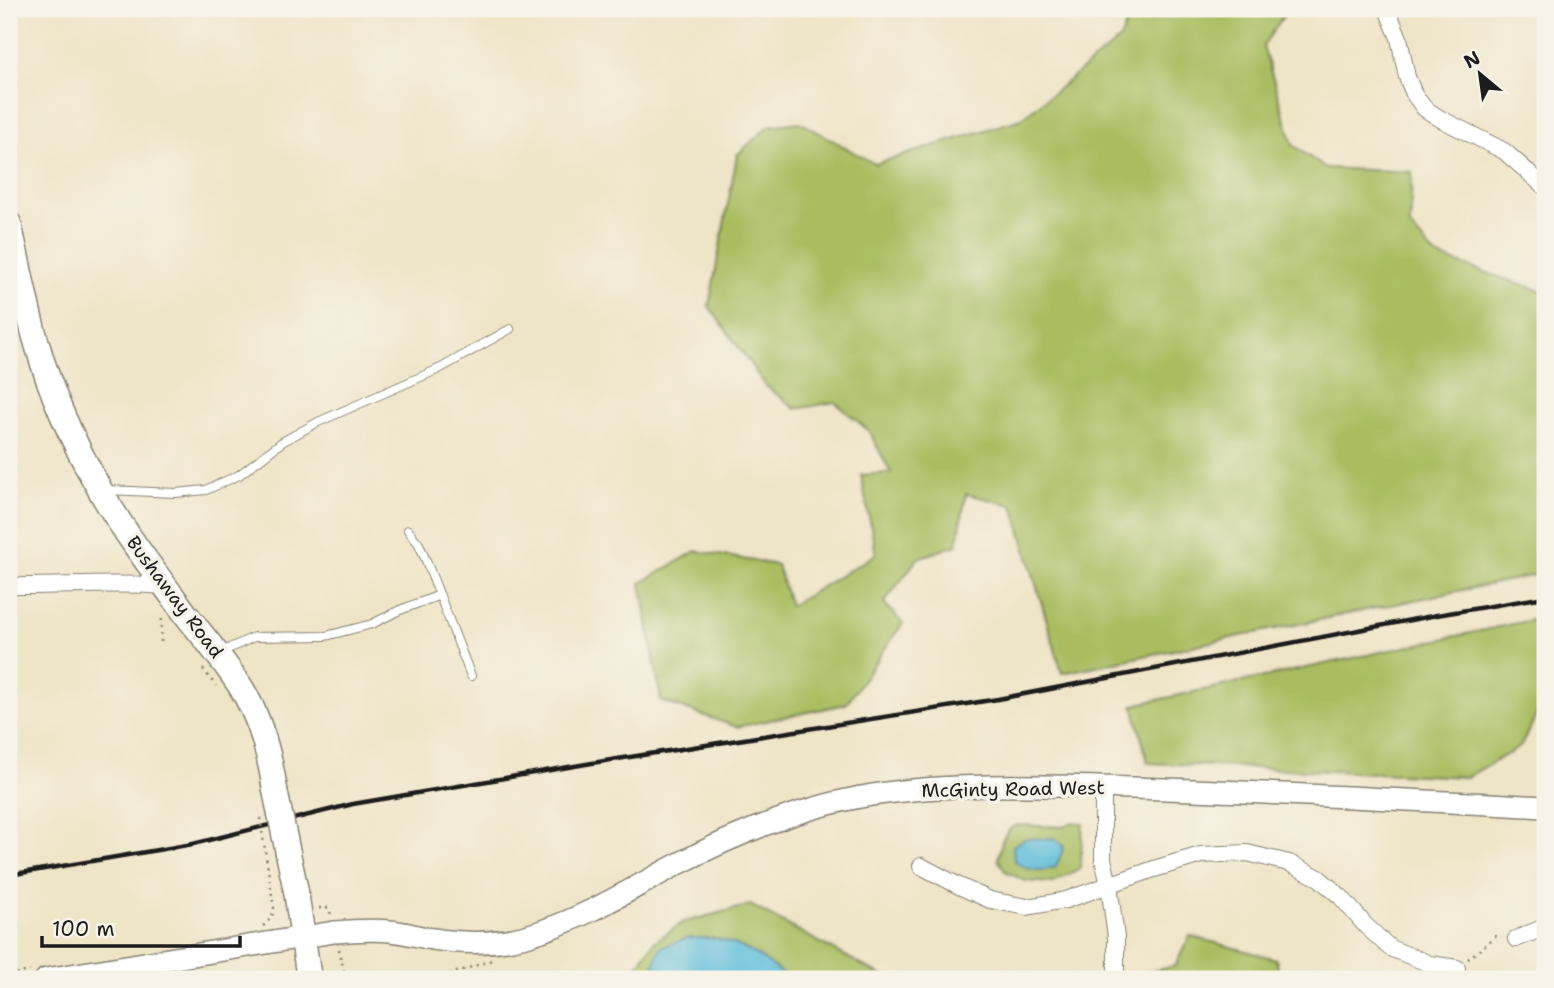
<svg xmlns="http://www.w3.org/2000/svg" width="1554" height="988" viewBox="0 0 1554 988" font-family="'Shantell Sans',sans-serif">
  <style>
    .green { fill: #a9bd61; stroke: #626c3e; stroke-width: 2 }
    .water { fill: #5cbcda; stroke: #3c6c7b; stroke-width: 2 }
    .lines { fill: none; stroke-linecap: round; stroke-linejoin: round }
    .lane-casing { stroke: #858071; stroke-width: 10 }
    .street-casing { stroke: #858071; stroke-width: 18 }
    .secondary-casing { stroke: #858071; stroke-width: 24 }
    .primary-casing { stroke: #858071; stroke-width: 27 }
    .path { stroke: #858071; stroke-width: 2.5; stroke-dasharray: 2 5; stroke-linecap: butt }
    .lane { stroke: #fff; stroke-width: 8 }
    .street { stroke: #fff; stroke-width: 16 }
    .secondary { stroke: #fff; stroke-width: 21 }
    .primary { stroke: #fff; stroke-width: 24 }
    .rail { stroke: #1c1c1c; stroke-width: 4.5 }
    .primary-bridge-casing { stroke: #858071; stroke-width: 27; stroke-linecap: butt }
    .path-bridge { stroke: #858071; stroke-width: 2.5; stroke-dasharray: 2 5; stroke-linecap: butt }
    .primary-bridge { stroke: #fff; stroke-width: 24 }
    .labels { text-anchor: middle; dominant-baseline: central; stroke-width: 7; stroke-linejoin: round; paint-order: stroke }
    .street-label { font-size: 19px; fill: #1c1c1c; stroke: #f7f3e8 }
  </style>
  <rect width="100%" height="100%" fill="#f7f3e8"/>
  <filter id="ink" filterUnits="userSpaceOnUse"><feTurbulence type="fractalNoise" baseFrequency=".0143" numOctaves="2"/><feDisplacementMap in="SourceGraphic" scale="14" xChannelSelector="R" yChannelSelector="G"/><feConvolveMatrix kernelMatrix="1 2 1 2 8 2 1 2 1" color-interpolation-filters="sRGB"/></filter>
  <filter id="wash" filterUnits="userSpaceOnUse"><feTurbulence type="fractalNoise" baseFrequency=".00686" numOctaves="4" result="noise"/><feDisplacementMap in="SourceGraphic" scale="28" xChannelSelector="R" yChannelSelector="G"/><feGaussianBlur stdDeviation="1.57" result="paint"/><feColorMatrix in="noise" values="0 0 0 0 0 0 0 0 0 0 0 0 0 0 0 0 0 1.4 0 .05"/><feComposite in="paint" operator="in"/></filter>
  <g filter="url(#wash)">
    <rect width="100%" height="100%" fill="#eee4c6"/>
    <path class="green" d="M1133 9H1288L1263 46 1293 145 1325 168 1412 172 1410 227 1436 256 1545 292V573L1062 673 1013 505 966 494 957 545 918 558 884 603 903 623 846 704 737 727 661 701 641 583 696 551 777 565 790 606 876 554 861 475 891 473 869 431 835 402 796 409 766 386 709 306 737 155 769 126 800 122 875 164 1021 119 1120 39Z
      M1545 617V700L1520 747 1467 777 1148 763 1133 705Z
      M1073 822 1083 824 1080 868 1053 883 1025 881 1005 871 998 859 1002 841 1008 830 1016 825 1063 827Z
      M750 905 888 979H629L654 942 684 922Z
      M1190 936 1276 959 1280 979H1133V975L1175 966Z"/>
    <path class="water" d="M1026 838 1045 839 1054 838 1064 847 1056 867C1039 872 1028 872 1014 860L1013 846Z
      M688 938C697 938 707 937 716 939 744 944 767 961 789 979H663L654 965 661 947Z"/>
  </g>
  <g filter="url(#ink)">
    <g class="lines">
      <defs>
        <path id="lane" d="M9 312 24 305
          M107 490 176 493 206 490 239 475 282 442 318 422 441 368 510 329
          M408 530 419 544 427 563 471 676
          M219 653 254 637 326 636 372 624 400 610 440 595"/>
        <path id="street" d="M1387 9 1399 38 1407 77 1414 94 1424 108 1439 118 1504 151 1545 187
          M9 586C61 587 113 582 165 586
          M1103 787V859L1109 885 1116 937V979
          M921 866 959 886 990 900 1027 907 1066 900 1154 869 1201 855 1247 853 1289 863 1319 878 1341 897 1365 925 1390 948 1430 964 1457 968
          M1516 939 1545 927"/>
        <path id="secondary" d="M46 979 334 932C353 931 371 929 390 931 404 932 419 937 433 939 464 944 495 944 526 936 580 921 629 890 678 864 738 833 804 806 872 795 958 782 1046 786 1133 788 1271 792 1408 800 1545 807"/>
        <path id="primary" d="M9 224C19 264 25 304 37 344 51 394 74 444 100 490 126 536 159 578 191 621 209 643 227 665 242 689 260 719 270 756 275 790
          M288 853 296 891 309 979"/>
      </defs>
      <use href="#lane" class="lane-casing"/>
      <use href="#street" class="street-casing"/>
      <use href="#secondary" class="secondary-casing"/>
      <use href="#primary" class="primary-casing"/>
      <path class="path" d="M161 642 162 614
        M203 669 216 686
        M319 908H329L331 915
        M263 926C269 921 273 917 274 908L265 850
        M339 949 346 979
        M1468 959 1496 936 1502 937
        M9 975 30 971
        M436 979 492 960"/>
      <use href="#lane" class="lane"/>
      <use href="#street" class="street"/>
      <use href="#secondary" class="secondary"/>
      <use href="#primary" class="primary"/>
      <path class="rail" d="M9 875 193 844 353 804 592 763 998 699 1437 615 1545 597"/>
      <defs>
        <path id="primary-bridge" d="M275 790 288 853"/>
      </defs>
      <use href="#primary-bridge" class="primary-bridge-casing"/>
      <path class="path-bridge" d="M260 818 265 850"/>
      <use href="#primary-bridge" class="primary-bridge"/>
    </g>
  </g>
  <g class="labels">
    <g class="street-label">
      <text transform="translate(175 597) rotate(53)">Bushaway Road</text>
      <text transform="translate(1013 789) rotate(-1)">McGinty Road West</text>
    </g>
  </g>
  <rect width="1554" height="988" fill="none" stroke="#f7f3e8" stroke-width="35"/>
  <g transform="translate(1480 74) rotate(331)" stroke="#f7f3e8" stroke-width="5" paint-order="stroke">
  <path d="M0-5L12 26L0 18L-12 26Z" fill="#1c1c1c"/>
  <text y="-10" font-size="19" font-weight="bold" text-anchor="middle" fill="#1c1c1c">N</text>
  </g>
  <path d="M42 936v10h198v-10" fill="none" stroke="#1c1c1c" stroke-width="3.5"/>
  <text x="52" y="936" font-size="21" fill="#1c1c1c" stroke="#f7f3e8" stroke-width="5" paint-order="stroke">100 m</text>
</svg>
